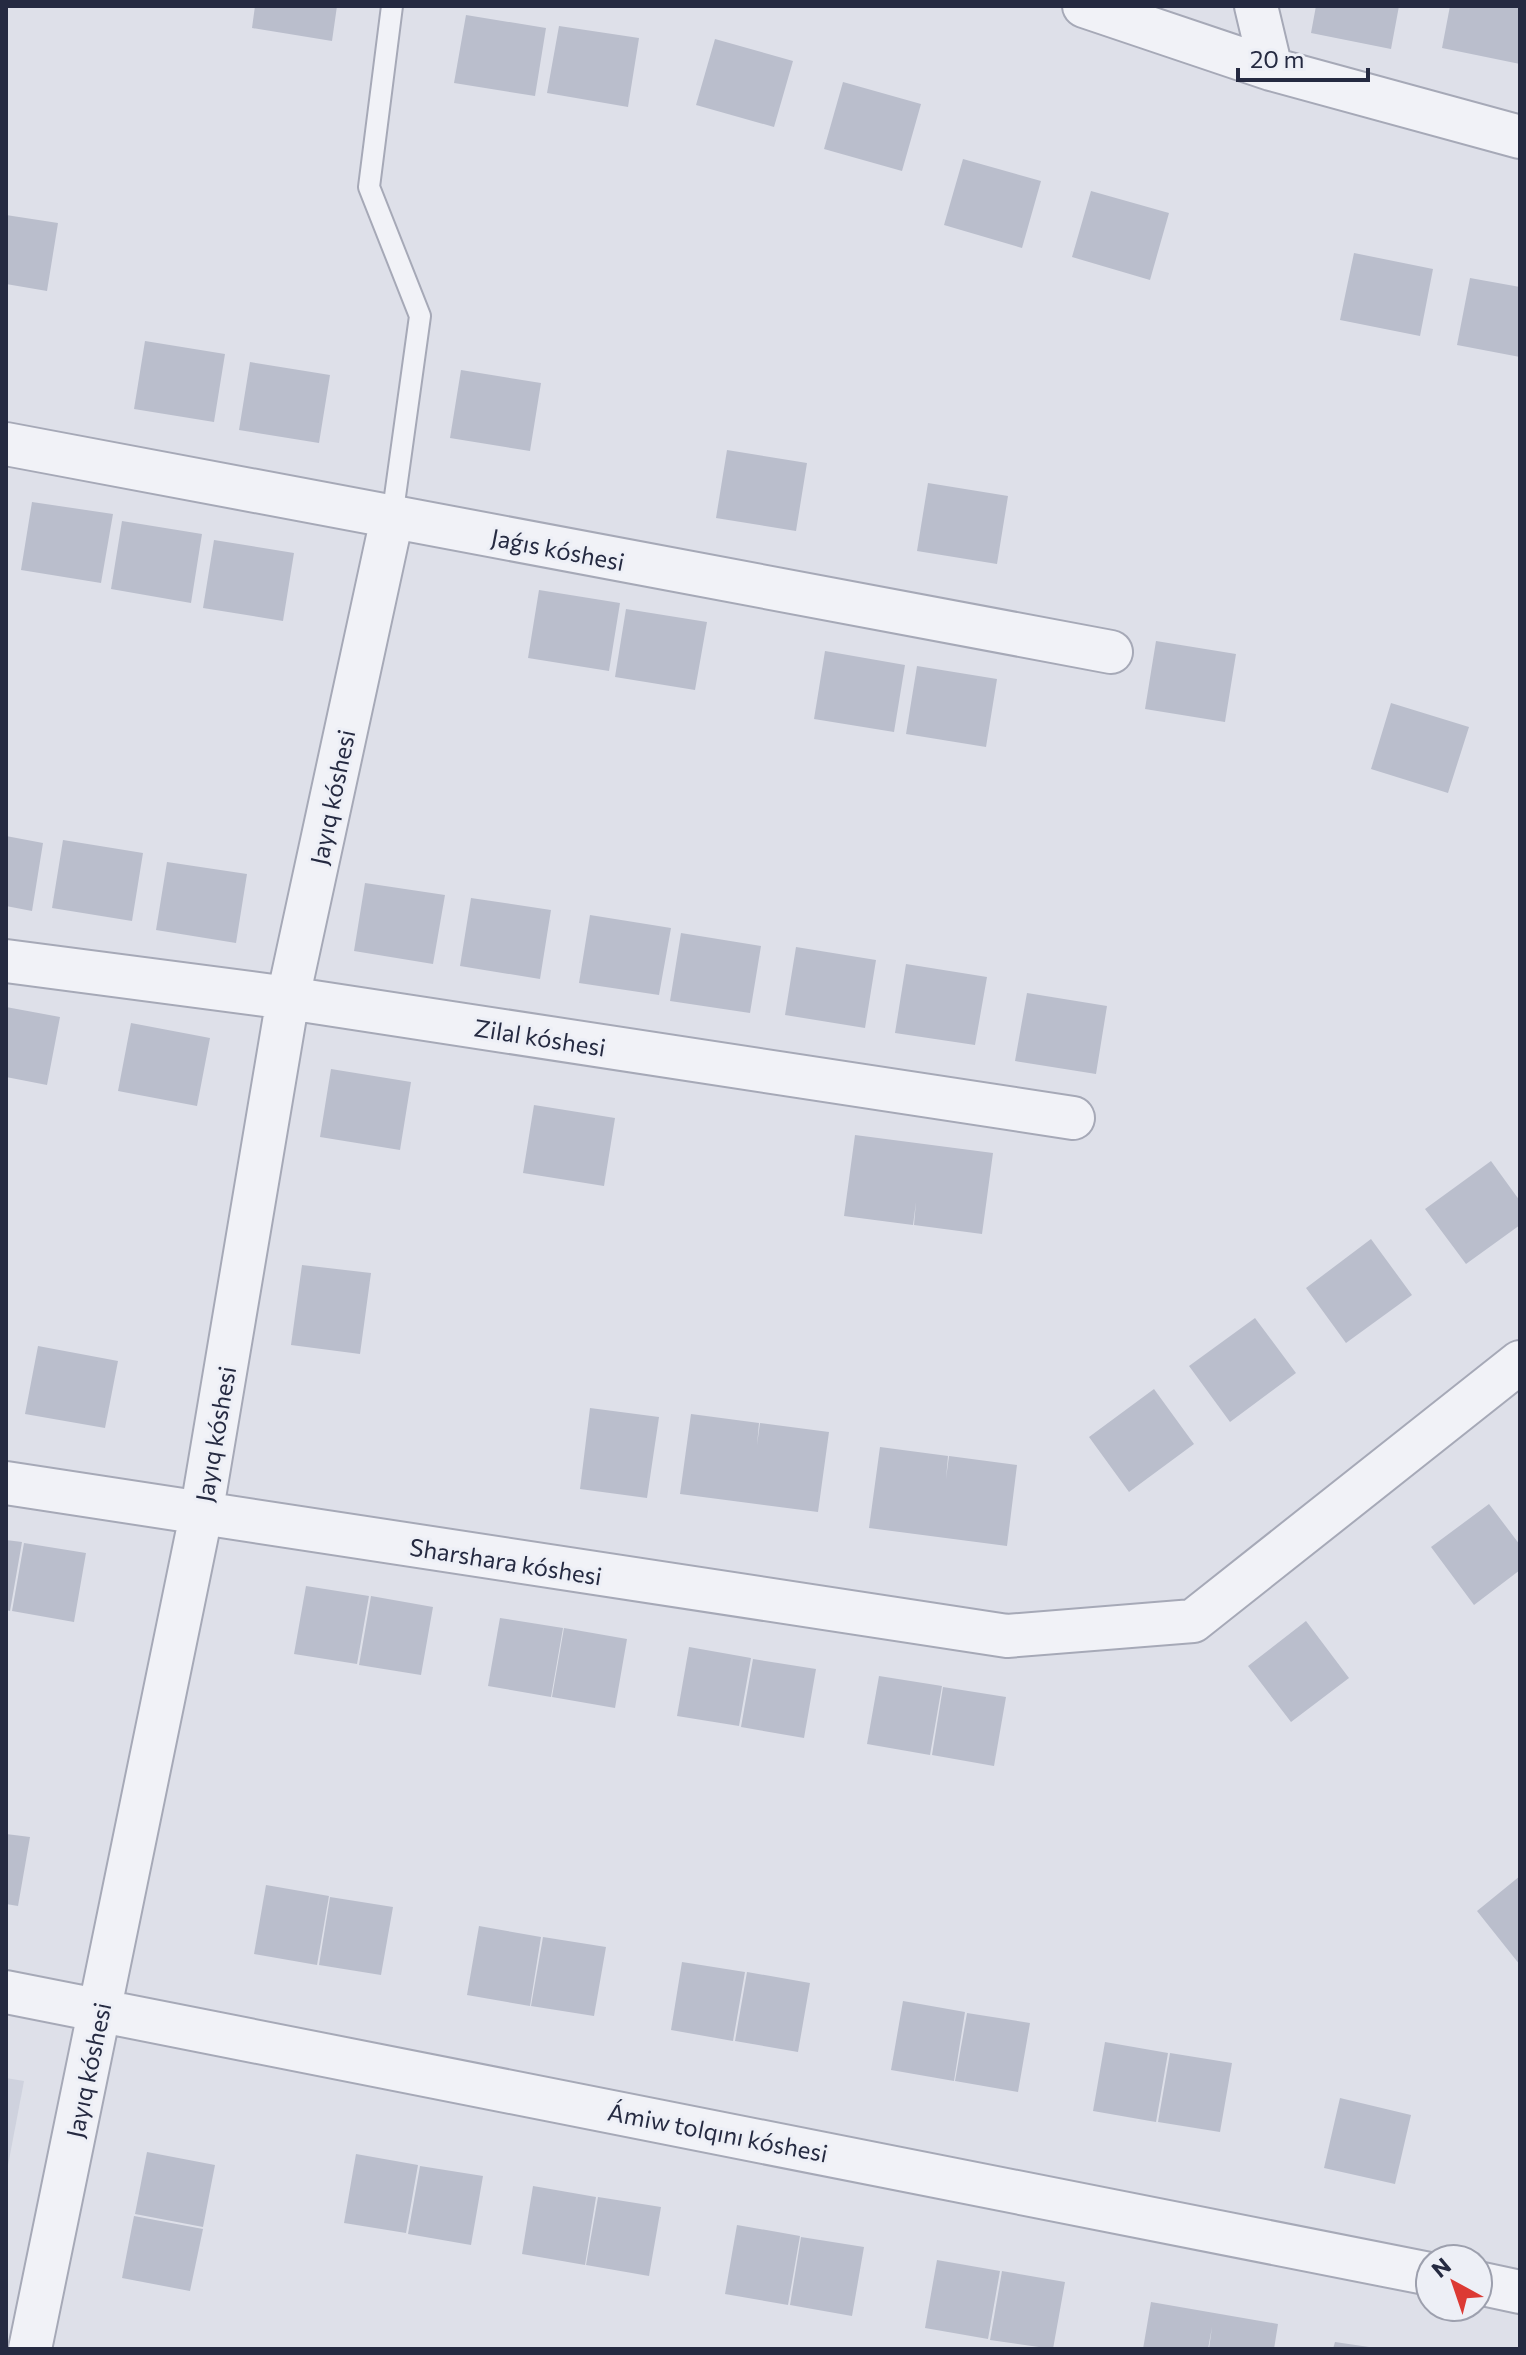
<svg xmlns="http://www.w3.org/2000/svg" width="1526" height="2355" viewBox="0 0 1526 2355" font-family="Commissioner,sans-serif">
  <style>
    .built { fill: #cfd2de }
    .building { fill: #babecc }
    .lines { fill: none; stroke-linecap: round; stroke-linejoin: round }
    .service-casing { stroke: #a6a9b7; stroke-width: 24 }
    .minor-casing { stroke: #a6a9b7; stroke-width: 46 }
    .service { stroke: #f1f2f7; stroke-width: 20 }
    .minor { stroke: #f1f2f7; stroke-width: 42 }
    .labels { text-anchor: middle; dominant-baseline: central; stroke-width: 6; stroke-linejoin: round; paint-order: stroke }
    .street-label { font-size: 24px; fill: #252a41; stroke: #edeff6 }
  </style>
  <rect width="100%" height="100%" fill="#dee0e9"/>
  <path class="built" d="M6 2078 24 2081 6 2176Z"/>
  <path class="building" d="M255 6H337L332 41 252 28Z
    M1316 6H1399L1391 49 1311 33Z
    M1450 6H1520V64L1442 48Z
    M466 15 546 28 535 96 454 83Z
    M559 26 639 38 628 107 547 93Z
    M715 39 793 61 774 127 696 105Z
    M843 82 921 104 902 171 824 149Z
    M963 159 1041 181 1022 248 944 225Z
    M1091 191 1169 213 1150 280 1072 257Z
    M6 215 58 223 47 291 6 284Z
    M1354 253 1433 269 1420 336 1340 320Z
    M1470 278 1520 287V357L1457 345Z
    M145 341 225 354 214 422 134 409Z
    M250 362 330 375 319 443 239 430Z
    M461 370 541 383 530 451 450 438Z
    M727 450 807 463 796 531 716 518Z
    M928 483 1008 496 997 564 917 551Z
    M32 502 113 514 101 583 21 570Z
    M122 521 202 534 191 603 111 589Z
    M214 540 294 553 283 621 203 608Z
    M539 590 620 603 609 671 528 658Z
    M626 609 707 622 695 690 615 677Z
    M1156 641 1236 654 1225 722 1145 709Z
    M825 651 905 665 894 732 814 719Z
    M917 666 997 679 986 747 906 734Z
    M1391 703 1469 727 1448 793 1371 769Z
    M6 836 43 843 32 911 6 906Z
    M63 840 143 853 132 921 52 908Z
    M167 862 247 874 236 943 156 930Z
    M365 883 445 895 433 964 354 951Z
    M471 898 551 910 540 979 460 966Z
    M590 915 671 928 659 995 579 983Z
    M681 933 761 946 750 1013 670 1001Z
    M796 947 876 960 865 1028 785 1015Z
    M906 964 987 977 975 1045 895 1033Z
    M1027 993 1107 1006 1096 1074 1015 1061Z
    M6 1007 60 1017 47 1085 6 1077Z
    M131 1023 210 1038 197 1106 118 1091Z
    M331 1069 411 1082 400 1150 320 1137Z
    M534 1105 615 1118 604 1186 523 1173Z
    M855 1135 993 1153 982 1234 914 1225 916 1202 913 1225 844 1216Z
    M1491 1161 1520 1201V1225L1466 1264 1425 1209Z
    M1371 1239 1412 1295 1346 1343 1306 1288Z
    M302 1265 371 1273 360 1354 291 1345Z
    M1255 1318 1296 1373 1230 1422 1189 1366Z
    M38 1346 118 1361 105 1428 25 1414Z
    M1154 1389 1194 1444 1129 1492 1089 1437Z
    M590 1408 659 1417 647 1498 580 1489Z
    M691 1414 759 1423 757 1445 760 1423 829 1432 818 1512 680 1494Z
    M880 1447 948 1456 946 1479 949 1456 1017 1465 1007 1546 869 1528Z
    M1489 1504 1520 1545V1570L1474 1605 1431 1547Z
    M6 1540 22 1542 10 1611 6 1610Z
    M24 1543 86 1553 74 1622 12 1611Z
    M306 1586 369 1596 357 1664 294 1654Z
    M371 1596 433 1607 421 1675 359 1665Z
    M500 1618 563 1628 551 1697 488 1686Z
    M1306 1621 1349 1678 1291 1722 1248 1666Z
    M564 1628 627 1639 615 1708 552 1697Z
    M689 1647 751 1658 739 1726 677 1716Z
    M753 1659 816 1669 804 1738 741 1727Z
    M879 1676 942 1686 930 1755 867 1744Z
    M943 1687 1006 1697 994 1766 932 1755Z
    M6 1834 30 1837 18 1906 6 1904Z
    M1520 1876V1965L1477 1911Z
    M266 1885 329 1896 317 1965 254 1954Z
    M330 1897 393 1907 381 1975 319 1965Z
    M479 1926 541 1937 530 2006 467 1995Z
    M543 1937 606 1947 594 2016 531 2006Z
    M682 1962 745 1972 733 2041 671 2030Z
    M747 1972 810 1983 798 2052 735 2041Z
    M903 2001 965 2012 954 2081 891 2070Z
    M967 2013 1030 2023 1018 2092 955 2081Z
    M1105 2042 1168 2053 1156 2122 1093 2111Z
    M1170 2053 1232 2063 1220 2132 1158 2122Z
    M1340 2098 1411 2115 1395 2184 1324 2168Z
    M147 2152 215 2165 203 2227 135 2214Z
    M356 2154 418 2165 406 2233 344 2223Z
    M420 2166 483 2176 471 2245 408 2234Z
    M533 2186 596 2197 585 2265 522 2254Z
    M598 2197 661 2207 649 2276 586 2265Z
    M134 2216 203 2229 190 2291 122 2278Z
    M737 2225 800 2236 788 2305 725 2294Z
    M801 2237 864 2247 852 2316 790 2305Z
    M937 2260 1000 2271 988 2339 925 2328Z
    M1002 2271 1065 2282 1053 2349 990 2340Z
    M1151 2302 1278 2324 1274 2349H1209L1212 2327 1208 2349H1143Z
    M1335 2342 1369 2347V2349H1333Z"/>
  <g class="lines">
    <defs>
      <path id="service" d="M392 6 369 187 420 316 392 518"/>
      <path id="minor" d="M1084 6 1271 69 1520 137
        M1256 6 1271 69
        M6 444 1111 652
        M6 961 288 998 1073 1118
        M6 1483 1007 1636 1193 1621 1520 1362
        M6 1992 1430 2274
        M1478 2283 1520 2292
        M30 2349 201 1515 288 998 392 518"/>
    </defs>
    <use href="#service" class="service-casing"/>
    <use href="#minor" class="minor-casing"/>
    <use href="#service" class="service"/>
    <use href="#minor" class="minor"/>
  </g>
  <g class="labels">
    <g class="street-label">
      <text transform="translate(558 549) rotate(11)">Jaǵıs kóshesi</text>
      <text transform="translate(332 797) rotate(-78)">Jayıq kóshesi</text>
      <text transform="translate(540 1037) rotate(9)">Zilal kóshesi</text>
      <text transform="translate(215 1434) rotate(-80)">Jayıq kóshesi</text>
      <text transform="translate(506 1561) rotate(9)">Sharshara kóshesi</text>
      <text transform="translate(88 2070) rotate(-78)">Jayıq kóshesi</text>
      <text transform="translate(718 2132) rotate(11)">Ámiw tolqını kóshesi</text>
    </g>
  </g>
  <rect width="1526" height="2355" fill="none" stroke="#252a41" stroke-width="16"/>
  <g transform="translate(1454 2283) rotate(320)"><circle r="38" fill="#edeff6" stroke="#9da0ae" stroke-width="2"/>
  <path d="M0-6L14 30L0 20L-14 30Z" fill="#dc3a34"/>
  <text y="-12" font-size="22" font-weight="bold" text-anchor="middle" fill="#252a41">N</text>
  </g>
  <path d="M1238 68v12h130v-12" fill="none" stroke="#252a41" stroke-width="4"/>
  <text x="1250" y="68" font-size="24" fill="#252a41" stroke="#edeff6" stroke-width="6" paint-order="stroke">20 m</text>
</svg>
